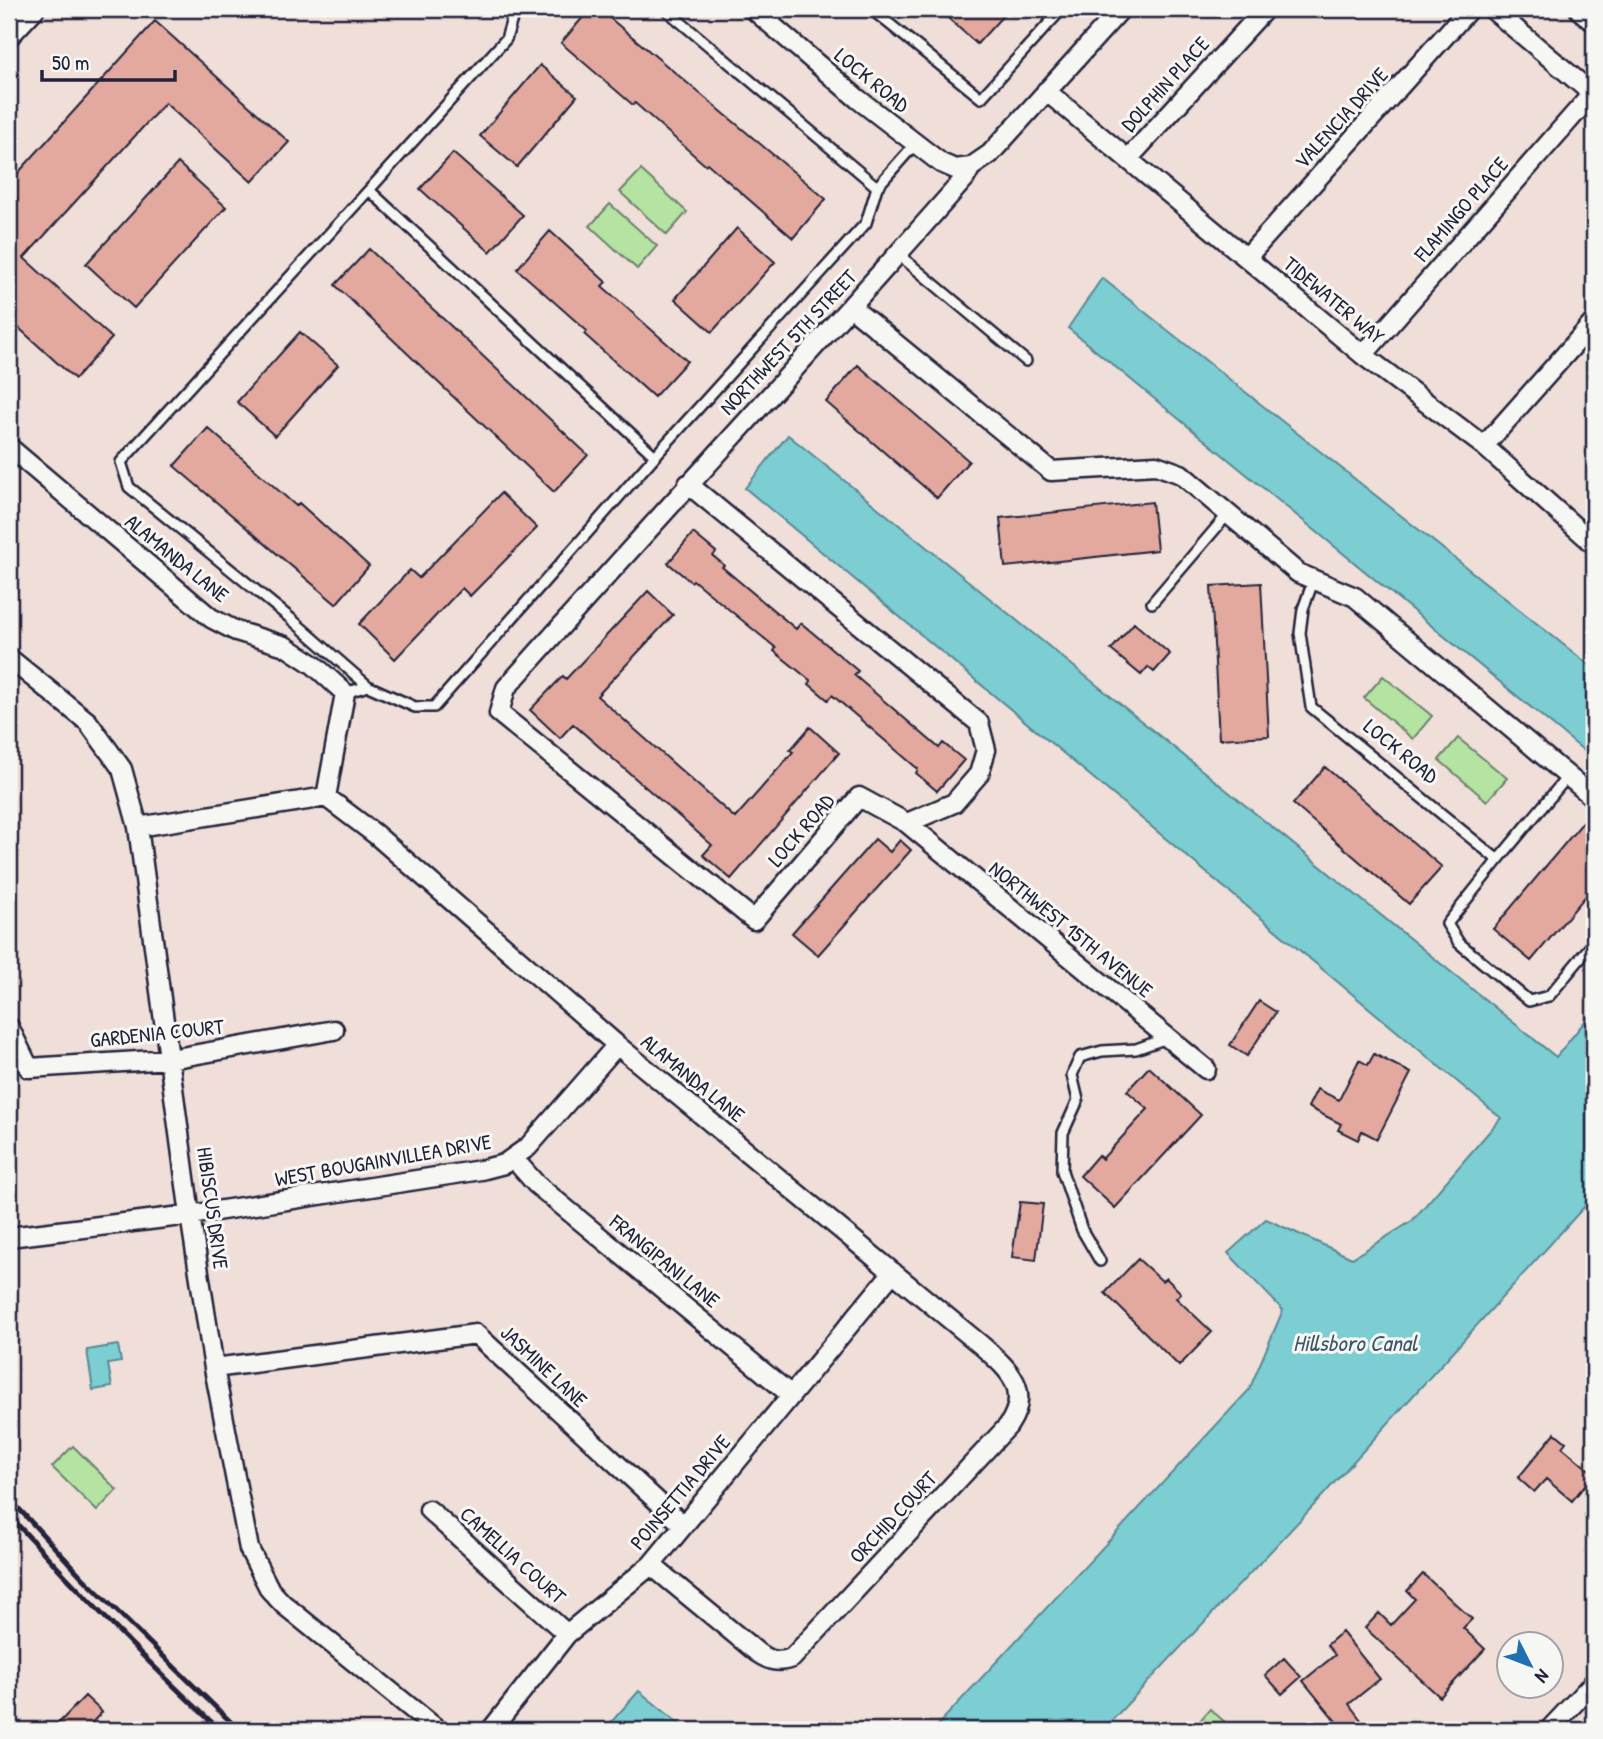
<svg xmlns="http://www.w3.org/2000/svg" width="1603" height="1739" viewBox="0 0 1603 1739" font-family="'Patrick Hand',sans-serif">
  <style>
    .green { fill: #b5e3a1; stroke: #6c826e; stroke-width: 2 }
    .water { fill: #7cced2; stroke: #588996; stroke-width: 2 }
    .building { fill: #e3a99f; stroke: #22223b; stroke-width: 2 }
    .lines { fill: none; stroke-linecap: round; stroke-linejoin: round }
    .service-casing { stroke: #22223b; stroke-width: 14 }
    .minor-casing { stroke: #22223b; stroke-width: 23 }
    .tertiary-casing { stroke: #22223b; stroke-width: 28 }
    .service { stroke: #f6f6f2; stroke-width: 9 }
    .minor { stroke: #f6f6f2; stroke-width: 18 }
    .tertiary { stroke: #f6f6f2; stroke-width: 23 }
    .rail { stroke: #22223b; stroke-width: 5 }
    .labels { text-anchor: middle; dominant-baseline: central; stroke-width: 6; stroke-linejoin: round; paint-order: stroke }
    .street-label { font-size: 21px; fill: #22223b; stroke: #f6f6f2 }
    .water-label { font-size: 23px; font-style: italic; fill: #3d5668; stroke: #f6f6f2 }
  </style>
  <rect width="100%" height="100%" fill="#f0dfd9"/>
  <filter id="ink" filterUnits="userSpaceOnUse"><feTurbulence type="fractalNoise" baseFrequency=".0143" numOctaves="2"/><feDisplacementMap in="SourceGraphic" scale="14" xChannelSelector="R" yChannelSelector="G"/><feConvolveMatrix kernelMatrix="1 2 1 2 8 2 1 2 1" color-interpolation-filters="sRGB"/></filter>
  <g filter="url(#ink)">
    <path class="green" d="M641 170 687 212 667 235 620 192Z
      M610 204 657 246 637 269 590 226Z
      M1383 676 1432 716 1413 739 1364 698Z
      M1458 738 1507 778 1487 801 1439 760Z
      M73 1446 117 1490 97 1511 52 1467Z
      M1210 1709 1234 1730H1192Z"/>
    <path class="water" d="M1102 278 1594 669V759L1068 328Z
      M788 435 1556 1057 1594 1010V1196L1315 1504 1103 1730H933L1249 1390 1283 1310 1228 1253 1266 1219 1352 1258 1412 1221 1501 1118 745 488Z
      M118 1345 121 1362 108 1364 112 1387 93 1390 87 1350Z
      M639 1691 687 1730H604Z"/>
    <path class="building" d="M590 9H599L826 199 793 238 707 163 705 165 635 103 633 105 561 43Z
      M938 9H1009L977 44Z
      M155 21 289 142 252 182 165 103 24 258 112 338 75 379 9 319V183Z
      M540 65 577 96 517 167 480 136Z
      M453 153 523 215 490 252 420 189Z
      M178 163 226 207 134 308 86 264Z
      M737 228 775 262 712 332 675 299Z
      M550 231 606 282 602 286 687 361 654 397 584 334 587 331 517 269Z
      M369 249 588 455 554 492 335 285Z
      M300 332 338 365 275 436 237 402Z
      M858 365 969 461 937 498 826 402Z
      M208 428 296 506 299 503 369 566 336 604 174 466Z
      M501 493 537 528 470 596 462 588 395 659 359 624 410 570 419 578Z
      M1152 502 1157 550 1005 567 1000 518Z
      M693 533 716 552 713 556 724 565 722 567 796 629 801 623 832 649 858 671 854 675 939 748 943 743 964 760 937 791 916 773 918 769 832 695 828 700 809 684 811 681 774 651 776 648 693 580 691 582 668 563Z
      M1261 583 1269 736 1219 739 1211 586Z
      M648 591 673 615 597 696 735 818 793 752 790 750 810 727 839 753 731 879 703 855 712 845 573 724 560 738 530 710 563 676 566 679Z
      M1134 623 1170 654 1154 672 1148 667 1141 675 1111 650Z
      M1325 767 1442 867 1409 904 1293 804Z
      M1594 809V886L1531 961 1493 929Z
      M875 839 890 852 900 840 911 850 818 955 792 933Z
      M1259 1001 1276 1012 1247 1056 1230 1045Z
      M1374 1054 1411 1073 1377 1139 1362 1131 1358 1140 1338 1130 1341 1124 1308 1107 1317 1089 1339 1100 1359 1060 1368 1065Z
      M1149 1067 1201 1115 1115 1208 1080 1176 1098 1155 1102 1159 1148 1109 1127 1091Z
      M1020 1202 1043 1204 1036 1260 1012 1257Z
      M1138 1259 1162 1281 1166 1278 1181 1293 1176 1298 1212 1332 1179 1366 1105 1293Z
      M1555 1433 1566 1442 1562 1447 1594 1474 1572 1501 1546 1479 1534 1492 1518 1478Z
      M1423 1574 1472 1619 1463 1628 1485 1649 1440 1697 1365 1628 1379 1613 1391 1625 1415 1599 1407 1591Z
      M1342 1632 1380 1679 1349 1704 1361 1720 1349 1730H1343L1303 1681 1335 1655 1327 1645Z
      M1284 1658 1301 1677 1282 1694 1265 1675Z
      M85 1696 102 1712 85 1730H52Z"/>
    <g class="lines">
      <defs>
        <path id="service" d="M515 9 506 39 369 190 655 456 866 223 877 187
          M665 9 877 187 915 144
          M871 9 981 98 1062 9
          M898 254 1026 361
          M1314 579 1303 609 1300 633 1311 707 1498 860 1568 776
          M1152 603 1228 514
          M368 686 290 618 129 487 121 462 369 190
          M345 693 368 686 415 707H434L655 456
          M1498 860 1447 924 1459 943 1529 1001 1549 996 1594 942
          M1100 1261 1082 1230 1062 1171 1063 1133 1078 1100 1072 1075 1080 1057 1102 1051 1136 1049 1167 1038"/>
        <path id="minor" d="M753 9 858 99 941 163 955 169 971 167
          M1492 9 1594 95
          M9 37 35 9
          M1046 91 1363 355 1484 446 1594 544
          M1128 159 1265 9
          M1247 257 1469 9
          M851 307 1051 471 1156 465 1181 474 1298 573 1355 597 1594 798
          M1363 355 1592 94
          M1484 446 1594 322
          M9 447 211 618 236 631 285 646 314 665 345 693 326 797
          M688 484 979 723 986 750 979 774 954 803 907 823 859 797 754 920 499 713 506 688C658 517 814 350 965 178L971 167 990 154 1121 9
          M9 658 88 722 122 769 138 827 190 1215 214 1368 249 1549 270 1590 283 1604 438 1730
          M907 823 1206 1069
          M138 827 326 797 375 834 617 1045 981 1345C1008 1369 1033 1389 1008 1426L792 1658C778 1663 770 1661 758 1653L651 1565
          M9 1027 29 1068 170 1059 334 1030
          M514 1159 536 1184 791 1395
          M9 1237 190 1215 481 1170 504 1164 528 1147 617 1045
          M214 1368 476 1334 683 1525
          M429 1510 567 1634
          M491 1730 567 1634 651 1565 893 1272
          M1549 1730 1594 1682"/>
        <path id="tertiary" d="M1582 9 1594 19"/>
      </defs>
      <use href="#service" class="service-casing"/>
      <use href="#minor" class="minor-casing"/>
      <use href="#tertiary" class="tertiary-casing"/>
      <use href="#service" class="service"/>
      <use href="#minor" class="minor"/>
      <use href="#tertiary" class="tertiary"/>
      <path class="rail" d="M9 1498 83 1578 239 1730
        M9 1515C77 1590 146 1661 220 1730"/>
    </g>
  </g>
  <g class="labels">
    <g class="street-label">
      <text transform="translate(872 80) rotate(39)">LOCK ROAD</text>
      <text transform="translate(1165 84) rotate(-48)">DOLPHIN PLACE</text>
      <text transform="translate(1341 118) rotate(-48)">VALENCIA DRIVE</text>
      <text transform="translate(1461 209) rotate(-49)">FLAMINGO PLACE</text>
      <text transform="translate(1334 300) rotate(40)">TIDEWATER WAY</text>
      <text transform="translate(788 342) rotate(-47)">NORTHWEST 5TH STREET</text>
      <text transform="translate(177 558) rotate(39)">ALAMANDA LANE</text>
      <text transform="translate(1401 751) rotate(39)">LOCK ROAD</text>
      <text transform="translate(801 830) rotate(-49)">LOCK ROAD</text>
      <text transform="translate(1071 929) rotate(39)">NORTHWEST 15TH AVENUE</text>
      <text transform="translate(157 1033) rotate(-6)">GARDENIA COURT</text>
      <text transform="translate(693 1078) rotate(39)">ALAMANDA LANE</text>
      <text transform="translate(383 1160) rotate(-10)">WEST BOUGAINVILLEA DRIVE</text>
      <text transform="translate(213 1208) rotate(82)">HIBISCUS DRIVE</text>
      <text transform="translate(665 1261) rotate(39)">FRANGIPANI LANE</text>
      <text transform="translate(544 1366) rotate(43)">JASMINE LANE</text>
      <text transform="translate(680 1492) rotate(-50)">POINSETTIA DRIVE</text>
      <text transform="translate(893 1517) rotate(-47)">ORCHID COURT</text>
      <text transform="translate(513 1555) rotate(42)">CAMELLIA COURT</text>
    </g>
    <g class="water-label">
      <text x="1355" y="1342">Hillsboro Canal</text>
    </g>
  </g>
  <rect width="1603" height="1739" fill="none" stroke="#f6f6f2" stroke-width="35"/>
  <rect x="18" y="18" width="1568" height="1704" fill="none" stroke="#22223b" stroke-width="2.5" filter="url(#ink)"/>
  <g transform="translate(1530 1665) rotate(132)"><circle r="33" fill="#f6f6f2" stroke="#a1a1a9" stroke-width="2"/>
  <path d="M0-5L12 26L0 18L-12 26Z" fill="#1f6fb2"/>
  <text y="-10" font-size="19" font-weight="bold" text-anchor="middle" fill="#22223b">N</text>
  </g>
  <path d="M42 70v10h133v-10" fill="none" stroke="#22223b" stroke-width="3.5"/>
  <text x="52" y="70" font-size="21" fill="#22223b" stroke="#f6f6f2" stroke-width="5" paint-order="stroke">50 m</text>
</svg>
